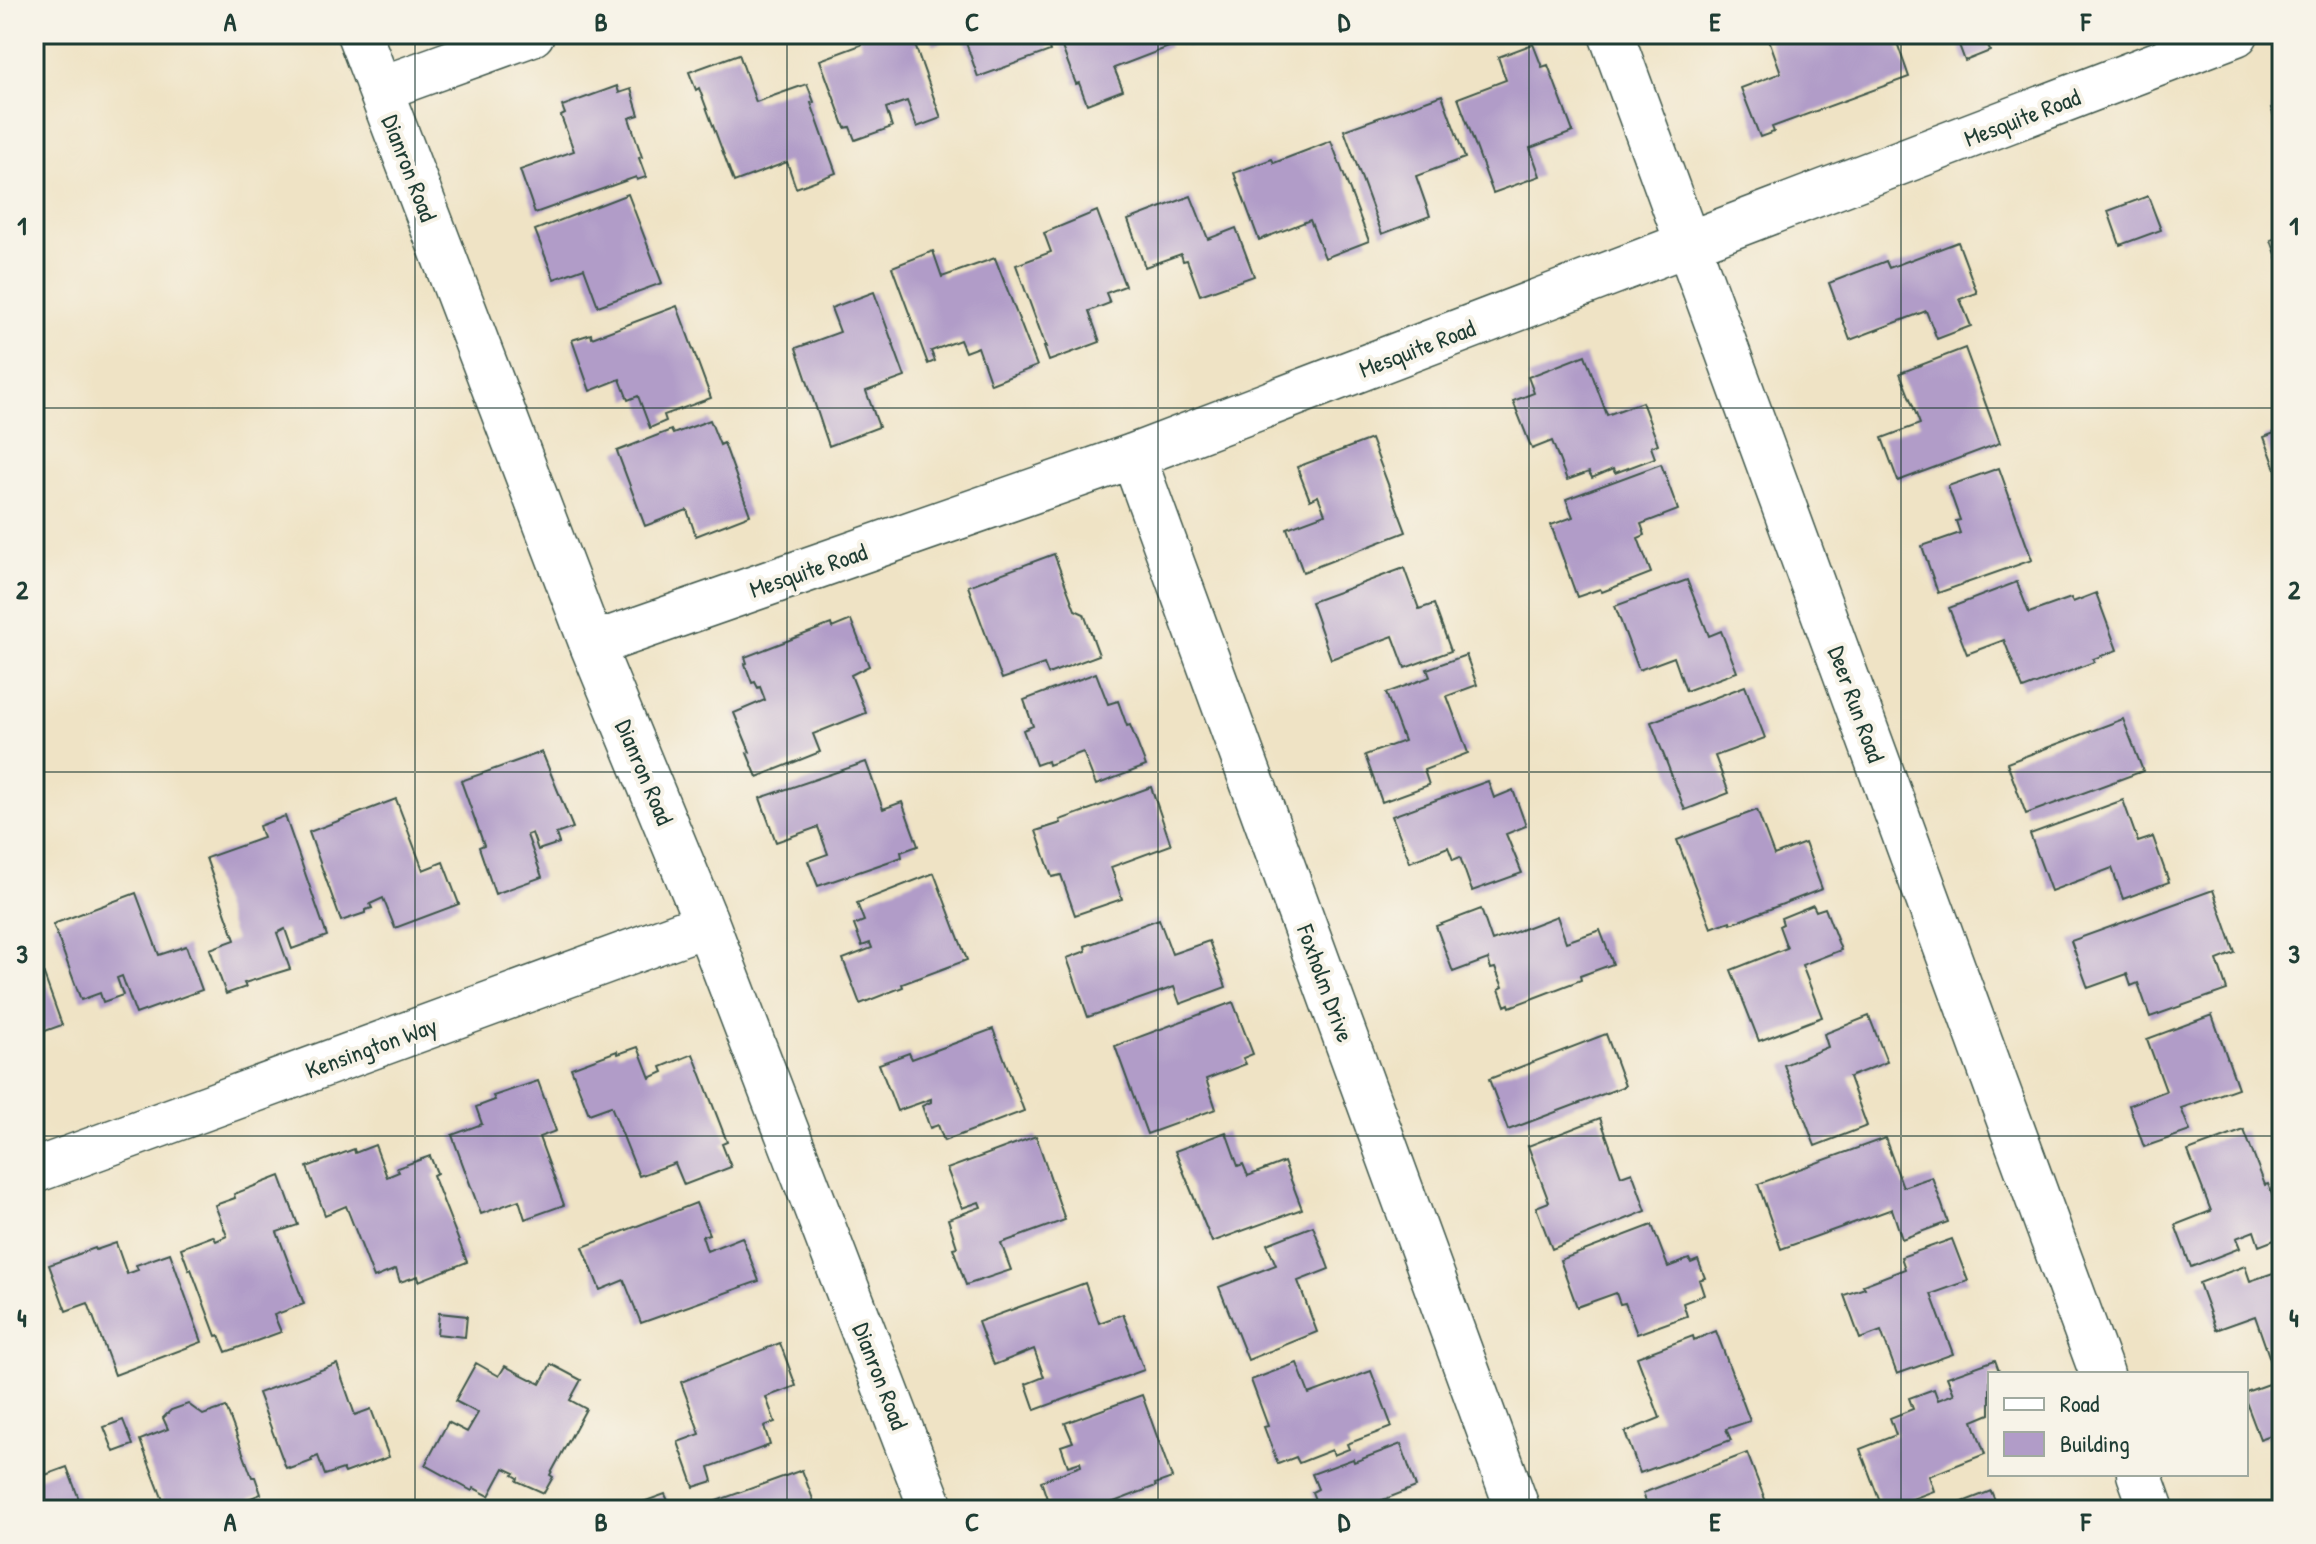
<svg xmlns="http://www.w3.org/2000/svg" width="2316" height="1544" viewBox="0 0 2316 1544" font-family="'Patrick Hand',sans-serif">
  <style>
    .building { fill: #b19cc8 }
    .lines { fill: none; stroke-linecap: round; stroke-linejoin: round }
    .minor-casing { stroke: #3e564a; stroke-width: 47 }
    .minor { stroke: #fff; stroke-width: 44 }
    .grid { fill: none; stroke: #1f3d34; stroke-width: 2; stroke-opacity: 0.55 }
    .labels { text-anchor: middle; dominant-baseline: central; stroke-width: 8; stroke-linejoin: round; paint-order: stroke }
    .street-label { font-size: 24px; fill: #1f3d34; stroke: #f7f3e8 }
    .neatline { fill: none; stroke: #1f3d34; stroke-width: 3 }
    .grid-label { font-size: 26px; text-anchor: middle; font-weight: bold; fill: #1f3d34 }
  </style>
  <rect width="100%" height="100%" fill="#f7f3e8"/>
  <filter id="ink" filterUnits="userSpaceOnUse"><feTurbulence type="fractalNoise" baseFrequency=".0125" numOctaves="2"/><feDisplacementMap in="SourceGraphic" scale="16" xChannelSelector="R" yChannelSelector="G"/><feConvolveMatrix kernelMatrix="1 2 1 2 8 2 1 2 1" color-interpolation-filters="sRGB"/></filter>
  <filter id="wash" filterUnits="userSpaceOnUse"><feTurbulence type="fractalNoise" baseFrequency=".006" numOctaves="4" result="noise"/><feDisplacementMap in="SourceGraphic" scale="32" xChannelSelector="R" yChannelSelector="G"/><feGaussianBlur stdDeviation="1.8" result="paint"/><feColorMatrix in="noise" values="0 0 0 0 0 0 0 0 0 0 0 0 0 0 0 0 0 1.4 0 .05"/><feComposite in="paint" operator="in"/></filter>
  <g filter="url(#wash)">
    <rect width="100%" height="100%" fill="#efe3c5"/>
    <g id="blocks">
      <path class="building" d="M858 34H916L919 44 915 45 941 118 917 127 907 101 886 108 892 127 855 140 850 127 845 128 820 60 861 45Z
        M930 34H962L934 45Z
        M963 34H1044L1050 51 978 77Z
        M1057 34H1164L1169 47 1114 68 1123 90 1087 104 1079 83 1076 84Z
        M1182 34H1221L1186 47Z
        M1767 34H1894L1909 77 1772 127 1774 132 1760 137 1741 88 1781 73Z
        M1955 34H1984L1990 51 1965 61Z
        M1533 44 1542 67 1548 65 1573 132 1530 148 1540 176 1493 193 1458 98 1506 80 1498 57Z
        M739 54 756 102 807 84 814 102 811 103 836 173 796 188 787 162 734 182 699 88 696 90 689 72Z
        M617 86 619 93 631 89 639 115 629 118 642 157 639 158 646 177 637 180 636 177 535 213 520 170 574 151 561 116 565 114 562 106Z
        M1442 95 1465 158 1416 176 1430 216 1382 234 1344 130Z
        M2282 103V137L2271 108Z
        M1331 141 1369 241 1325 258 1310 220 1259 240 1234 173 1272 159 1274 163Z
        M628 194 662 283 598 306 584 268 554 279 535 230Z
        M1191 196 1208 239 1236 228 1254 276 1200 295 1187 260 1183 261 1181 254 1145 267 1128 220Z
        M2148 196 2161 230 2120 245 2108 211Z
        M1097 211 1125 286 1106 293 1110 303 1089 311 1100 342 1049 361 1044 347H1046L1016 265 1051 252 1044 233Z
        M2282 236V271L2271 240Z
        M1958 242 1977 293 1960 299 1971 326 1937 339 1926 311 1850 340 1829 283 1886 261 1889 268Z
        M933 251 942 277 995 258 1037 366 991 384 978 347 965 352 960 340 931 351 935 361 928 364 892 267Z
        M874 292 905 377 866 391 879 427 829 446 796 348 840 332 831 308Z
        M677 306 711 398 664 415 666 421 650 428 638 396 628 400 620 379 590 391 572 340 591 334 592 338Z
        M1965 348 2000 443 1898 481 1882 438 1920 424 1900 373Z
        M1585 355 1607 415 1642 402 1658 444 1651 447 1655 458 1615 473 1613 469 1592 478 1589 472 1567 480 1552 441 1532 449 1513 401 1534 393 1528 377Z
        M710 420 720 445 724 443 750 515 696 536 687 510 645 526 617 451 671 430 673 434Z
        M2282 430V472L2278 474 2264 437Z
        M1371 439 1406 532 1303 572 1287 528 1325 514 1318 496 1310 500 1297 467Z
        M1661 464 1678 510 1641 524 1645 535 1638 538 1651 573 1602 592 1600 589 1577 597 1551 525 1573 517 1566 499Z
        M1999 468 2032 560 1938 593 1922 546 1960 533 1956 521 1960 520 1948 486Z
        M1054 554 1075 610 1084 614 1099 655 1048 674 1044 664 1002 679 968 586Z
        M1404 568 1419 609 1434 604 1451 651 1405 668 1393 636 1331 659 1311 602Z
        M1687 580 1709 636 1721 631 1737 672 1686 691 1674 657 1639 670 1615 606Z
        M2017 582 2029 613 2071 598 2073 602 2096 593 2117 650 2093 659 2094 662 2023 689 2004 640 1967 654 1949 608Z
        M851 620 869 666 851 675 866 713 813 734 820 752 757 777 747 753 750 752 734 713 765 700 760 687 758 688 755 682 752 683 745 664 747 663 745 657 831 624 832 628Z
        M1466 655 1477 685 1447 696 1468 753 1424 770 1429 785 1382 802 1365 755 1404 741 1386 693 1430 677 1427 669Z
        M1096 673 1108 704 1118 701 1127 726 1130 725 1146 766 1096 785 1083 752 1048 765 1047 761 1036 765 1023 730 1033 726 1024 700Z
        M1745 686 1765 738 1715 756 1729 793 1685 810 1651 722Z
        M2123 719 2143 771 2026 814 2007 763Z
        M542 752 573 828 556 834 559 843 538 850 532 833 527 835 542 877 495 894 479 847 484 845 461 781Z
        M866 762 883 809 902 802 918 846 901 852 902 857 818 886 808 861 828 854 818 827 776 842 760 798Z
        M1488 781 1494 798 1513 790 1526 826 1506 834 1522 873 1472 891 1460 857 1453 860 1448 847 1410 862 1392 816Z
        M1151 787 1171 845 1111 867 1122 899 1075 915 1061 875 1052 877 1036 831 1061 823 1060 820Z
        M396 799 423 870 443 862 459 904 395 928 383 898 370 904 372 908 365 910V913L341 921 309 832Z
        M2123 800 2138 842 2153 837 2169 882 2123 899 2112 868 2051 891 2030 834Z
        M1757 810 1774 855 1805 843 1822 889 1731 924 1730 921 1711 928 1677 840Z
        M285 816 327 936 292 949 285 929 277 933 290 969 244 983 246 987 226 994 210 949 235 940 206 858 263 838 259 826Z
        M934 873 967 960 902 984 903 987 860 1004 843 959 872 948 870 943 862 946 854 925 864 921 857 903Z
        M2213 890 2235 953 2217 960 2227 990 2150 1017 2138 983 2131 986 2127 974 2088 988 2071 941Z
        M136 893 159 955 186 946 202 990 136 1014 122 976 117 978 123 995 103 1002 100 993 81 1000 53 924Z
        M1813 905 1816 911 1825 908 1841 950 1802 965 1822 1017 1759 1041 1731 970 1787 948 1779 926 1783 924 1781 918Z
        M1481 909 1492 941 1557 916 1566 942 1600 930 1613 964 1580 976 1581 980 1510 1007 1509 1004 1505 1006 1499 989 1503 987 1495 968 1491 969 1488 959 1453 972 1436 926Z
        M1159 919 1172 954 1209 941 1226 987 1180 1004 1174 987 1088 1017 1067 958 1086 951 1085 946Z
        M34 947 62 1025 34 1035Z
        M1233 1002 1253 1054 1243 1058 1246 1064 1206 1079 1216 1109 1147 1134 1115 1046Z
        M2212 1015 2238 1088 2181 1108 2190 1131 2144 1147 2129 1105 2166 1091 2147 1039Z
        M1869 1016 1887 1062 1849 1077 1867 1126 1815 1146 1784 1065 1828 1047 1824 1034Z
        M993 1029 1024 1111 944 1141 938 1125 930 1128 922 1106 931 1102V1099L897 1111 879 1064 909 1053 912 1059Z
        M1606 1034 1625 1086 1508 1130 1489 1079Z
        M638 1047 650 1078 663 1072 661 1067 693 1054 727 1142 722 1144 731 1167 684 1185 675 1163 639 1176 611 1106 589 1114 571 1068 617 1051 618 1054Z
        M538 1081 556 1131 539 1137 564 1205 525 1219 519 1200 481 1214 452 1135 482 1124 476 1107 495 1100 493 1096Z
        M1600 1118 1621 1176 1632 1172 1646 1211 1552 1249 1536 1207 1549 1202 1528 1146Z
        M2244 1130 2265 1185 2268 1184 2274 1200 2282 1197V1237L2259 1246 2254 1231 2236 1238 2240 1248 2191 1267 2175 1225 2211 1211 2188 1151Z
        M1226 1132 1238 1166 1243 1164 1248 1176 1284 1162 1302 1209 1212 1242 1175 1151Z
        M1036 1136 1065 1220 1001 1243 1011 1270 966 1285 953 1248 957 1247 948 1219 981 1207 979 1202 962 1208 947 1169Z
        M1885 1138 1903 1187 1932 1177 1948 1222 1902 1239 1892 1209 1781 1249 1758 1184Z
        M375 1145 387 1177 399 1172 397 1168 430 1156 437 1173 433 1175 467 1262 419 1281 418 1276 400 1282 396 1269 374 1278 346 1206 325 1215 307 1167 354 1149 355 1153Z
        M280 1176 298 1225 277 1232 304 1304 274 1315 281 1332 226 1352 219 1335 216 1336 191 1269 189 1270 181 1248 213 1236 216 1241 227 1236 215 1205 235 1198 234 1194Z
        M696 1203 709 1234 702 1236 707 1251 742 1237 759 1281 641 1323 624 1280 600 1290 583 1247Z
        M1652 1225 1668 1267 1689 1259 1691 1263 1698 1260 1705 1278 1699 1280 1704 1295 1683 1303 1687 1316 1637 1334 1625 1303 1620 1304 1616 1293 1577 1307 1560 1260Z
        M1313 1226 1329 1269 1298 1281 1317 1332 1248 1360 1219 1287 1276 1265 1267 1244Z
        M1952 1239 1968 1281 1931 1294 1953 1354 1897 1374 1881 1331 1860 1339 1844 1295 1865 1288 1863 1285 1905 1269 1901 1257Z
        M116 1243 127 1274 138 1270 136 1265 170 1253 202 1342 115 1375 88 1303 66 1311 49 1265 95 1248 96 1250Z
        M2245 1266 2250 1281 2282 1270V1359L2271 1362 2255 1316 2216 1330 2199 1283Z
        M1085 1283 1099 1323 1123 1314 1144 1370 1035 1410 1026 1384 1044 1377 1034 1349 994 1365 978 1322Z
        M439 1313 467 1316 465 1337 437 1334Z
        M1716 1331 1750 1421 1726 1429 1731 1440 1640 1473 1625 1432 1660 1418 1637 1357 1693 1336 1694 1340Z
        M780 1343 796 1386 766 1397 775 1422 764 1426 770 1445 709 1467 713 1481 694 1487 678 1442 700 1434 681 1382Z
        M1995 1360 2000 1374H1990V1414L1973 1421 1985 1454 1929 1476 1934 1491 1883 1510 1860 1449 1896 1435 1890 1418 1913 1409 1909 1398 1934 1389 1938 1400 1954 1394 1947 1377Z
        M476 1363 499 1376 505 1366 540 1384 551 1364 581 1380 570 1400 586 1409 550 1475 553 1477 544 1493 517 1481 518 1478 513 1475 515 1473 504 1468 489 1496 474 1488 472 1491 425 1465 448 1422 467 1432 478 1413 455 1401Z
        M1297 1363 1309 1394 1371 1371 1392 1427 1347 1444 1349 1449 1334 1455 1332 1450 1299 1463 1296 1457 1278 1464 1264 1427 1268 1426 1251 1380Z
        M337 1364 355 1415 371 1409 389 1457 345 1473 343 1469 325 1475 318 1456 311 1459 312 1461 290 1469 289 1467 286 1468 258 1393Z
        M2282 1379V1431L2260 1439 2246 1402V1392Z
        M1142 1395 1172 1478 1155 1484 1156 1486 1098 1508V1510H1051L1041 1481 1081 1466 1080 1462 1068 1466 1061 1446 1073 1442 1065 1423Z
        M188 1404 203 1415 226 1407 252 1477H255L261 1494 229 1507 227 1503 216 1507 218 1510H163L161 1504 164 1503 140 1440 168 1429 163 1418 171 1410Z
        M123 1420 133 1445 114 1452 104 1427Z
        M1401 1444 1416 1487 1380 1501 1383 1510H1319L1312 1492 1318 1489 1312 1474 1353 1459 1354 1462Z
        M1747 1453 1766 1502 1758 1505 1760 1510H1649L1643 1493Z
        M67 1467 83 1510H34V1479Z
        M802 1470 817 1510H701L717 1504 716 1501Z
        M1991 1491 1999 1510H1942Z
        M665 1494 672 1510H621Z"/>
    </g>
  </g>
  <g filter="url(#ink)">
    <use href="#blocks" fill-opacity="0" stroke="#3e564a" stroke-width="2"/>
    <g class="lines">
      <defs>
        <path id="minor" d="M359 34 592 645 707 924 932 1510
          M1611 34 2102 1374
          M380 89 532 34
          M1133 456 1518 1510
          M592 645 1133 456 2236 34
          M34 1171 707 924
          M2139 1474 2152 1510"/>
      </defs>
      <use href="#minor" class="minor-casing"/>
      <use href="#minor" class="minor"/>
    </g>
  </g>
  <path class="grid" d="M415 34V1510M787 34V1510M1158 34V1510M1529 34V1510M1901 34V1510M34 408H2282M34 772H2282M34 1136H2282"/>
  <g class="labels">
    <g class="street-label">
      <text transform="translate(2022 117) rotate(-21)">Mesquite Road</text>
      <text transform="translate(410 168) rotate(69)">Dianron Road</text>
      <text transform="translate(1417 348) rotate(-21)">Mesquite Road</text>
      <text transform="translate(808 570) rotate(-19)">Mesquite Road</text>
      <text transform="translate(1857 704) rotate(70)">Deer Run Road</text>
      <text transform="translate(645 772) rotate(67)">Dianron Road</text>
      <text transform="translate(1326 983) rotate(70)">Foxholm Drive</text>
      <text transform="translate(371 1047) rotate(-20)">Kensington Way</text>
      <text transform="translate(881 1376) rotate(69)">Dianron Road</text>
    </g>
  </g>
  <rect width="2316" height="1544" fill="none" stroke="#f7f3e8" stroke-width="88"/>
  <rect x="1988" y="1372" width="260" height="104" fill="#f7f3e8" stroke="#a1aaa0" stroke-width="2"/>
  <rect x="2004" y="1398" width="40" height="12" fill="#ffffff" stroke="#a1aaa0" stroke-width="2"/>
  <text x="2060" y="1412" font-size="24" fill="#1f3d34">Road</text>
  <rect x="2004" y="1432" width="40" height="24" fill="#b19cc8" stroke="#a1aaa0" stroke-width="2"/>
  <text x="2060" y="1452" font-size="24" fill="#1f3d34">Building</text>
  <rect x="44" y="44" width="2228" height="1456" class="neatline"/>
  <g class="grid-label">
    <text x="230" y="31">A</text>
    <text x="601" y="31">B</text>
    <text x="972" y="31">C</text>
    <text x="1344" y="31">D</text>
    <text x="1715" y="31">E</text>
    <text x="2086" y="31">F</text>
    <text x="22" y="235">1</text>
    <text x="2294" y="235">1</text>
    <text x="22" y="599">2</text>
    <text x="2294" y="599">2</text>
    <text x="22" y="963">3</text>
    <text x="2294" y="963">3</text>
    <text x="22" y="1327">4</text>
    <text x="2294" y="1327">4</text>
    <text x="230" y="1531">A</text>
    <text x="601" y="1531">B</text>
    <text x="972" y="1531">C</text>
    <text x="1344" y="1531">D</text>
    <text x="1715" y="1531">E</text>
    <text x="2086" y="1531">F</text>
  </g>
</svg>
